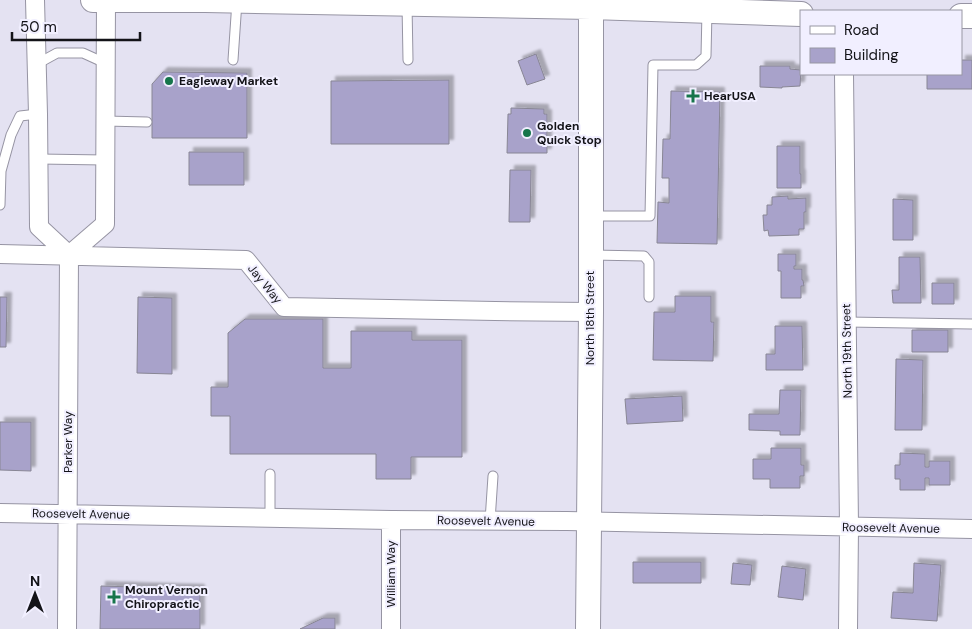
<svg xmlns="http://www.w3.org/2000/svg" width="972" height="629" viewBox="0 0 972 629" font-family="'DM Sans',sans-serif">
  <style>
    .building { fill: #a8a2ca; stroke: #888694; filter: url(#shadow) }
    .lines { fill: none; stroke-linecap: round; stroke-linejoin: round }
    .lane-casing { stroke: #9694a3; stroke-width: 11 }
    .street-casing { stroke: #9694a3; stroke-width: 20 }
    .secondary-casing { stroke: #9694a3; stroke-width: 26 }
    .lane { stroke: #fff; stroke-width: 9 }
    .street { stroke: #fff; stroke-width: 18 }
    .secondary { stroke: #fff; stroke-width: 24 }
    .poi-dot { fill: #16754b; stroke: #f1efff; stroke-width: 2 }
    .labels { text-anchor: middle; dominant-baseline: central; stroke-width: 4; stroke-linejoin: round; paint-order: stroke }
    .poi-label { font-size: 12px; font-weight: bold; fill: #131318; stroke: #f1efff; text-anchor: start }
    .street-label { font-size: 12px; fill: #131318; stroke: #f1efff }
  </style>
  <defs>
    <filter id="shadow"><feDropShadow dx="4.5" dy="-4.5" stdDeviation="1" flood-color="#0004"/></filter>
  </defs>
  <rect width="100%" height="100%" fill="#e4e2f2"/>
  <path class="building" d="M536 54 545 79 527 85 518 61Z
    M961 60H972V89H927V74H961Z
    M760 66H790V69L801 70 800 86 782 87V88L760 87Z
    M163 72 247 73V138H152V84Z
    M449 80V144H331V81Z
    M671 91 720 92 717 244 657 243 658 202 669 203V178H662L663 139H670Z
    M511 108 544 109V114H547V153H507L508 114H511Z
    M777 146H800V174H801V188H777Z
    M189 152H244V185H189Z
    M510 170H531L530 222H509Z
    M788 196V199L806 198V212H804V229H799V235L769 236 768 230 764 231 763 215H767V205H772V197Z
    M893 199 913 200V240H893Z
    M778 254H796V266H794V269H802V280H803L804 286H801V298H781V271H778Z
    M899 257H920L921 303H893L892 290H899Z
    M932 283H954V304H932Z
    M675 296H711V322H714L713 361 653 360 654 312H675Z
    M0 297H7L6 347H0Z
    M138 297 172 298V374L137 373Z
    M245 319H323V368H351V331H412V340H462V457H411V479H376V454H230V416H211V387H228V333Z
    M775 326H802L803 370H766V354H775Z
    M912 330H948V352H912Z
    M896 359 923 360 922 430H895Z
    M780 390H801L800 435H780V431L749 430V414H779Z
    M682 396 683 421 627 424 625 399Z
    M0 422H31V471L0 470Z
    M771 448H801V465H804V476H800V488H770V479H753V459H771Z
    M900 453 925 454V467H929V461H950V485H929V478H925V490H900V479H895V465H900Z
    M633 562H701V583H633Z
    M733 563 752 565 750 585 731 584Z
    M914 563 941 565 937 621 891 618 893 592 913 593Z
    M782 566 806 569 803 600 778 597Z
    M101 586 200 589V629H100Z
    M323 618H335V629H300Z"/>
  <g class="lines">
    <defs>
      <path id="lane" d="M407 4 408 60
        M233 60 237 1
        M37 64 57 53H83L105 63
        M105 121 147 122
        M39 159 105 160
        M0 205 1 171 11 135 20 116 38 114
        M591 216H650L653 65H696L706 56 707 11
        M592 255 644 256 649 262V297
        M847 322 971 324
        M270 474V518
        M490 521 493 476"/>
      <path id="street" d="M35 0 38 114 39 227 69 255 67 629
        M844 74 849 527 848 629
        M0 254 246 260 284 307 495 311 591 312
        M69 255 105 224 106 0
        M0 513 391 520 567 521 972 529
        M391 629V520"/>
      <path id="secondary" d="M93 0H205L591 7 801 14
        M961 16H972
        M588 629 591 312V7"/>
    </defs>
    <use href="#lane" class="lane-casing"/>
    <use href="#street" class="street-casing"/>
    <use href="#secondary" class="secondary-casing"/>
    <use href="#lane" class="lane"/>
    <use href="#street" class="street"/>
    <use href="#secondary" class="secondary"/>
  </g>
  <g class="poi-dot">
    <circle cx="169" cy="81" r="5"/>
    <path d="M690.5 88.5h5v5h5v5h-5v5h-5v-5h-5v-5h5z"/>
    <circle cx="527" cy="133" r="5"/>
    <path d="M111.5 589.5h5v5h5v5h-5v5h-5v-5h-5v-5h5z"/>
  </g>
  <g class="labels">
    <g class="poi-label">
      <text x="179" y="81">Eagleway Market</text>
      <text x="704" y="96">HearUSA</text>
      <text x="537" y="126">Golden<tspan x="537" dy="14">Quick Stop</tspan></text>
      <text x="125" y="590">Mount Vernon<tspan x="125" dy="14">Chiropractic</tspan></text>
    </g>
    <g class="street-label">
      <text transform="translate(265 284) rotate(51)">Jay Way</text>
      <text transform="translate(590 318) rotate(-90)">North 18th Street</text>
      <text transform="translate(847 351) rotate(-91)">North 19th Street</text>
      <text transform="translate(68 442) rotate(-90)">Parker Way</text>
      <text transform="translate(81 514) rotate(1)">Roosevelt Avenue</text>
      <text transform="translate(486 521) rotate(1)">Roosevelt Avenue</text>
      <text transform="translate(891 528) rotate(1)">Roosevelt Avenue</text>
      <text transform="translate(391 574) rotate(-90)">William Way</text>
    </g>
  </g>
  <rect x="800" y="10" width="162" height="65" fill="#f1efff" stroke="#9897a3"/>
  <rect x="810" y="26" width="25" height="8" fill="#ffffff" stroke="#9897a3"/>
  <text x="844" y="35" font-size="15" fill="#131318">Road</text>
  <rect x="810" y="48" width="25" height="15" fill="#a8a2ca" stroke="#9897a3"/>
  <text x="844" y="60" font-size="15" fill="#131318">Building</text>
  <g transform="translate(35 594)" stroke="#f1efff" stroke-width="4" paint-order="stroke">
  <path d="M0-4L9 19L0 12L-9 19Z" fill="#131318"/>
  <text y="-8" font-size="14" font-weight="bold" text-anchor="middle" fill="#131318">N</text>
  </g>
  <path d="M12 32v8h128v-8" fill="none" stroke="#131318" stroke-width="2.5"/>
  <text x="20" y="32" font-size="15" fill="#131318" stroke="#f1efff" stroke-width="4" paint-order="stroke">50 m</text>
</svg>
